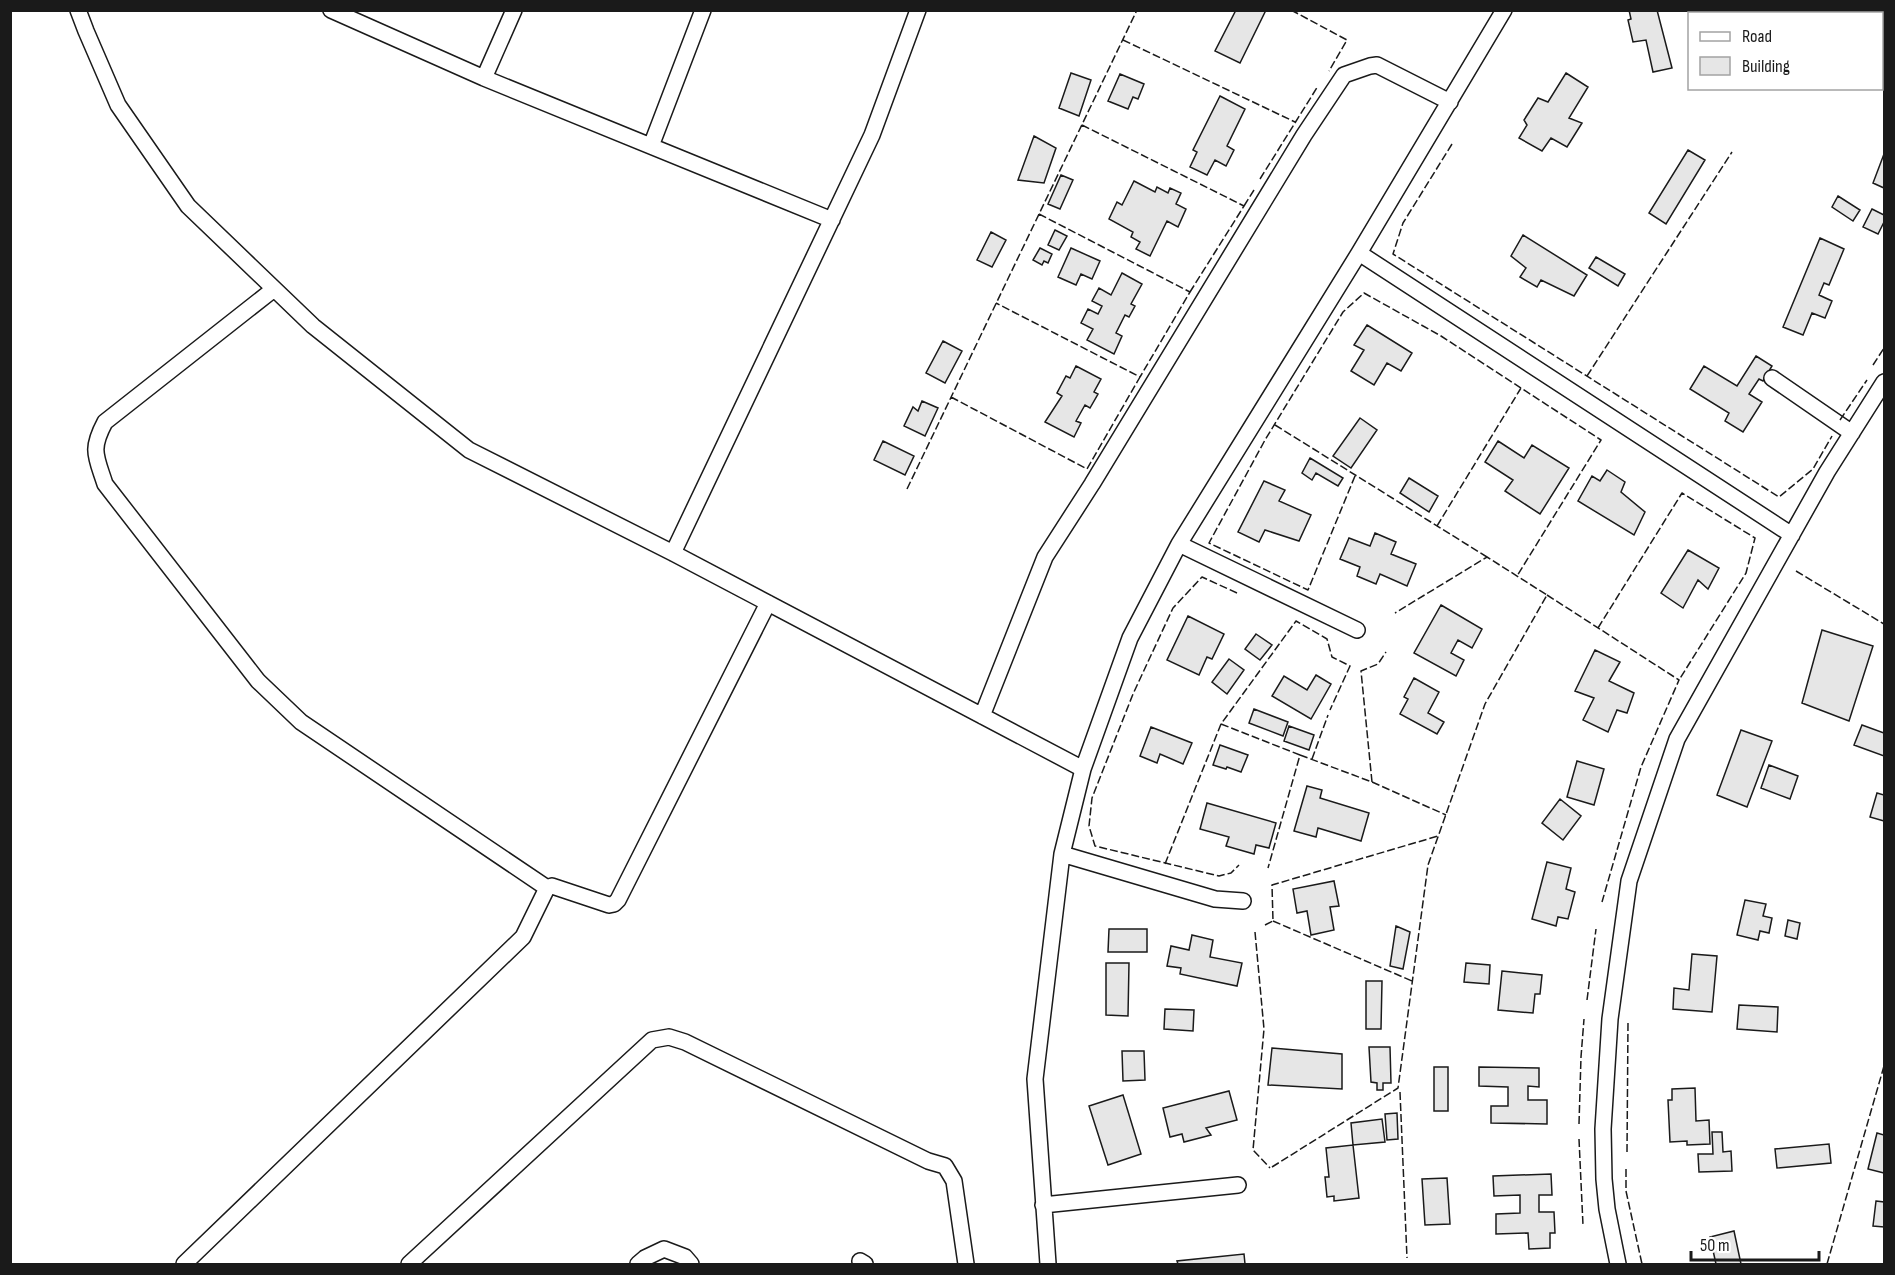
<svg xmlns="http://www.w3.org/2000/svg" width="1895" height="1275" viewBox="0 0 1895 1275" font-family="'Sofia Sans Condensed',sans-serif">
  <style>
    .building { fill: #e6e6e6; stroke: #1a1a1a; stroke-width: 1.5 }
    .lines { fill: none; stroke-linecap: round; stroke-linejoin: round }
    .street-casing { stroke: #1a1a1a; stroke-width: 18 }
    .street { stroke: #fff; stroke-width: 15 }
    .fence { stroke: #1a1a1a; stroke-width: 1.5; stroke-dasharray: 8 3; stroke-linecap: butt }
  </style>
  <rect width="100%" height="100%" fill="#fff"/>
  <path class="building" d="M1236 10H1266L1240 63 1215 51Z
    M1629 10H1657L1672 68 1653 72 1646 40 1633 42 1628 20 1631 19Z
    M1071 73 1091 80 1079 116 1059 108Z
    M1566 73 1588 87 1569 118 1582 123 1567 147 1551 138 1542 151 1519 138 1527 125 1524 120 1538 98 1548 102Z
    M1120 74 1144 84 1138 99 1133 97 1128 109 1108 101Z
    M1220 96 1245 109 1227 146 1234 150 1226 166 1215 160 1207 175 1190 167 1197 152 1193 150Z
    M1034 136 1056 148 1044 183 1018 180Z
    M1688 150 1705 160 1666 224 1649 213Z
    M1884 154V188L1873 183Z
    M1061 175 1073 180 1060 209 1048 204Z
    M1134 181 1155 192 1157 187 1168 193 1170 188 1181 193 1176 204 1186 209 1178 227 1167 221 1150 256 1136 249 1140 242 1131 237 1133 232 1109 219 1117 202 1122 205Z
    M1838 196 1860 210 1853 221 1832 207Z
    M1872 209 1884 215V222L1878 234 1863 227Z
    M1055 230 1067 236 1059 250 1048 245Z
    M991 232 1006 240 992 267 977 260Z
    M1523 235 1587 275 1574 296 1541 280 1537 287 1520 277 1526 268 1511 256Z
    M1820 238 1844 249 1829 285 1824 283 1819 295 1832 301 1825 318 1812 313 1803 335 1783 327Z
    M1040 248 1052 254 1048 263 1044 261 1042 265 1033 260Z
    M1071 248 1100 261 1092 279 1081 274 1076 285 1058 277Z
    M1596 257 1625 274 1618 286 1589 268Z
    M1122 273 1142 284 1131 304 1135 306 1129 317 1125 315 1116 333 1122 336 1114 354 1087 340 1093 329 1081 323 1088 309 1098 314 1102 306 1092 301 1099 288 1111 295Z
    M1367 325 1412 353 1401 371 1387 363 1374 385 1351 371 1364 350 1354 345Z
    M943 341 962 351 945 383 926 373Z
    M1756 356 1772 366 1763 381 1759 379 1749 394 1762 402 1743 432 1725 421 1729 413 1690 389 1704 366 1737 386Z
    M1076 366 1101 379 1094 392 1098 394 1090 408 1085 405 1076 421 1081 423 1074 437 1045 422 1062 396 1057 393 1066 376 1070 378Z
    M922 401 938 408 925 436 904 426 913 407 918 411Z
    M1360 418 1377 430 1351 468 1333 456Z
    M883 441 914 456 905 475 874 460Z
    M1498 441 1524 458 1532 445 1569 468 1540 514 1505 491 1513 480 1485 462Z
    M1310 458 1343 478 1338 486 1316 473 1312 480 1302 473Z
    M1607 470 1625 482 1621 492 1645 512 1634 535 1578 501 1592 476 1600 481Z
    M1409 478 1438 496 1429 512 1400 493Z
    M1264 481 1285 490 1279 501 1311 515 1299 541 1265 530 1259 542 1238 532Z
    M1375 533 1396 542 1391 554 1416 564 1407 586 1380 574 1376 584 1357 576 1360 567 1340 559 1349 538 1370 546Z
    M1688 550 1719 568 1708 589 1698 580 1683 608 1661 593Z
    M1441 605 1482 629 1472 648 1458 640 1451 653 1464 660 1456 676 1414 653Z
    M1188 616 1224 634 1212 659 1207 657 1199 675 1167 660Z
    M1822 630 1873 646 1849 721 1802 703Z
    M1256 634 1272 645 1260 660 1245 649Z
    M1595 650 1620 662 1609 681 1634 693 1627 713 1617 710 1608 732 1583 720 1594 698 1575 691Z
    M1229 659 1244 670 1227 694 1212 682Z
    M1316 675 1331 684 1311 719 1272 696 1284 676 1307 690Z
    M1414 678 1439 692 1428 713 1444 722 1437 734 1400 714 1408 699 1404 697Z
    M1254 709 1288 722 1283 736 1249 723Z
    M1862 725 1884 733V756L1854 745Z
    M1289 726 1314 735 1309 750 1284 741Z
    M1151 727 1192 743 1183 764 1160 754 1157 763 1140 756Z
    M1741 730 1772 741 1747 807 1717 795Z
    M1220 745 1248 755 1241 772 1227 767 1226 769 1213 765Z
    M1577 761 1604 769 1594 805 1567 797Z
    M1769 765 1798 776 1790 799 1761 788Z
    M1307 786 1322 790 1320 798 1369 813 1361 841 1318 828 1316 837 1294 831Z
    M1877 793 1884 795V821L1870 817Z
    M1560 799 1581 816 1563 840 1542 823Z
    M1207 803 1276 823 1269 848 1256 845 1254 854 1226 846 1229 837 1200 829Z
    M1547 862 1571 868 1566 889 1575 892 1568 919 1558 917 1556 926 1532 919Z
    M1334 881 1339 906 1330 907 1334 930 1311 935 1307 911 1297 913 1293 889Z
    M1745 900 1766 904 1763 916 1772 918 1769 933 1760 931 1758 940 1737 935Z
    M1788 920 1800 923 1797 939 1785 936Z
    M1396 926 1410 932 1403 969 1390 966Z
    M1109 929H1147V952H1108Z
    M1192 935 1213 940 1210 957 1242 963 1237 986 1180 974 1181 968 1167 966 1171 946 1189 950Z
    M1692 954 1717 956 1712 1012 1673 1009 1674 988 1689 990Z
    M1106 963H1129L1128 1016 1106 1015Z
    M1466 963 1490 965 1489 984 1464 982Z
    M1502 971 1542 975 1540 994H1535L1533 1013 1498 1010Z
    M1366 981H1382L1381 1029H1366Z
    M1739 1005 1778 1007 1777 1032 1737 1029Z
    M1165 1009 1194 1010 1193 1031 1164 1029Z
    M1369 1047H1390L1391 1083H1383V1090H1377V1083L1371 1082Z
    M1272 1048 1342 1054V1089L1268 1085Z
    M1122 1051H1144L1145 1080 1123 1081Z
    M1434 1067H1448V1111H1434Z
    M1479 1067 1539 1068V1087L1528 1086V1100H1547V1124L1491 1123V1106H1508V1087L1479 1086Z
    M1695 1088 1696 1121 1709 1120 1710 1144 1687 1145V1141L1670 1142 1668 1100H1672V1089Z
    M1229 1091 1237 1120 1206 1128 1211 1135 1184 1142 1182 1134 1170 1137 1163 1108Z
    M1123 1095 1141 1154 1108 1165 1089 1106Z
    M1397 1113 1398 1139 1387 1140 1385 1114Z
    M1382 1119 1385 1142 1353 1145 1351 1123Z
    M1712 1132H1722L1723 1152 1731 1151 1732 1171 1699 1172 1698 1154H1713Z
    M1877 1133 1884 1135V1173L1868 1169Z
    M1829 1144 1831 1163 1777 1168 1775 1149Z
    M1353 1145 1359 1198 1334 1201V1196L1327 1197 1325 1177H1329L1326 1148Z
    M1551 1174 1552 1195H1539V1212H1554L1555 1233H1550V1248L1529 1249 1528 1233 1496 1234V1214L1520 1213V1195L1494 1196 1493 1176Z
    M1447 1178 1450 1224 1425 1225 1422 1179Z
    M1876 1201 1884 1202V1227L1873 1226Z
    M1734 1231 1741 1264H1716L1710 1237Z
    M1244 1254 1245 1264H1178L1177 1261Z"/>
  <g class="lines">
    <defs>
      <path id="street" d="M78 10 86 31 118 105 188 206 313 326 469 450 673 553 1083 769
        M331 10 484 78 832 220
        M484 78 514 10
        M651 146 703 10
        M1359 253 1792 535
        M274 289 105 422C90 450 96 456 105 484L258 681 301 722 547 888
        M1772 378 1852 433
        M1179 544 1357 630
        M673 553 872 135 918 10
        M982 716 1045 557 1092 484 1304 135 1344 75 1370 66 1377 65 1450 102
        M1062 854 1215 899 1243 901
        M1043 1205 1238 1185
        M860 1261 865 1264
        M184 1264 523 937 547 888 552 886 609 905 614 904 618 900 768 603
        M409 1264 652 1040 669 1037 685 1042 928 1161 945 1166 954 1181 966 1264
        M638 1264 645 1258 664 1249 685 1257 691 1264
        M1048 1264 1035 1079 1062 854 1083 769 1130 638 1179 544 1359 253 1504 10
        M1618 1264 1607 1209 1604 1179 1603 1129 1610 1019 1629 881 1677 739 1827 472 1884 382"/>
    </defs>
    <use href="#street" class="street-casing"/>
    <use href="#street" class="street"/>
    <path class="fence" d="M1291 10 1347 40 1329 71
      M1123 40 1295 122
      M1082 125 1244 206 1190 292
      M1452 144 1403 223 1393 254 1779 497 1813 469 1832 436
      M1260 179 1318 86
      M1244 206 1254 190
      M1039 214 1190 292 1140 377
      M1873 365 1884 348
      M1587 376 1732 152
      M951 397 1087 469 1140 377 996 303
      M1840 420 1867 380
      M1275 425 1487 557
      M1355 476 1308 590 1209 543 1265 440 1343 312 1364 293 1441 336 1601 440 1517 576
      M907 489 1137 10
      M1437 526 1521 388
      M1796 571 1884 624
      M1237 593 1202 577 1173 608 1133 694 1092 798 1089 826 1095 846 1219 876 1231 873 1239 865
      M1547 595 1679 680 1641 767 1602 902
      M1598 628 1682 493 1755 538 1746 573 1679 680
      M1221 724 1300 755 1268 868
      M1300 755 1372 782 1446 815
      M1312 759 1328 715
      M1372 782 1361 671 1378 664 1386 652
      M1165 864 1221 724 1296 621 1327 639 1332 657 1350 666 1330 710
      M1273 921 1412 981
      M1265 925 1273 921 1272 885 1438 836
      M1255 932 1264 1029 1253 1150 1270 1168
      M1587 1000 1596 929
      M1400 1092 1407 1258
      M1579 1124 1581 1057 1584 1019
      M1579 1139 1583 1225
      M1627 1152 1628 1022
      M1272 1167 1398 1088 1428 865 1485 704 1547 595 1487 557 1395 613
      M1626 1169V1191L1642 1264
      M1827 1264 1884 1066"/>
  </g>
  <rect width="1895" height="1275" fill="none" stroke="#1a1a1a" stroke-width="24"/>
  <rect x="1688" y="12" width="195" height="78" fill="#ffffff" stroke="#a3a3a3" stroke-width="1.5"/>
  <rect x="1700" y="32" width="30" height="9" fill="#ffffff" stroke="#a3a3a3" stroke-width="1.5"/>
  <text x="1742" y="42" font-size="18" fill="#1a1a1a">Road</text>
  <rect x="1700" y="57" width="30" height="18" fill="#e6e6e6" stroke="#a3a3a3" stroke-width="1.5"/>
  <text x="1742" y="72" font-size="18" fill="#1a1a1a">Building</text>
  <path d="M1691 1251v9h128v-9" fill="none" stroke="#1a1a1a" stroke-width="3"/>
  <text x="1700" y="1251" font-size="18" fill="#1a1a1a" stroke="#ffffff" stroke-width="4.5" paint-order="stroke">50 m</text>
</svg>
